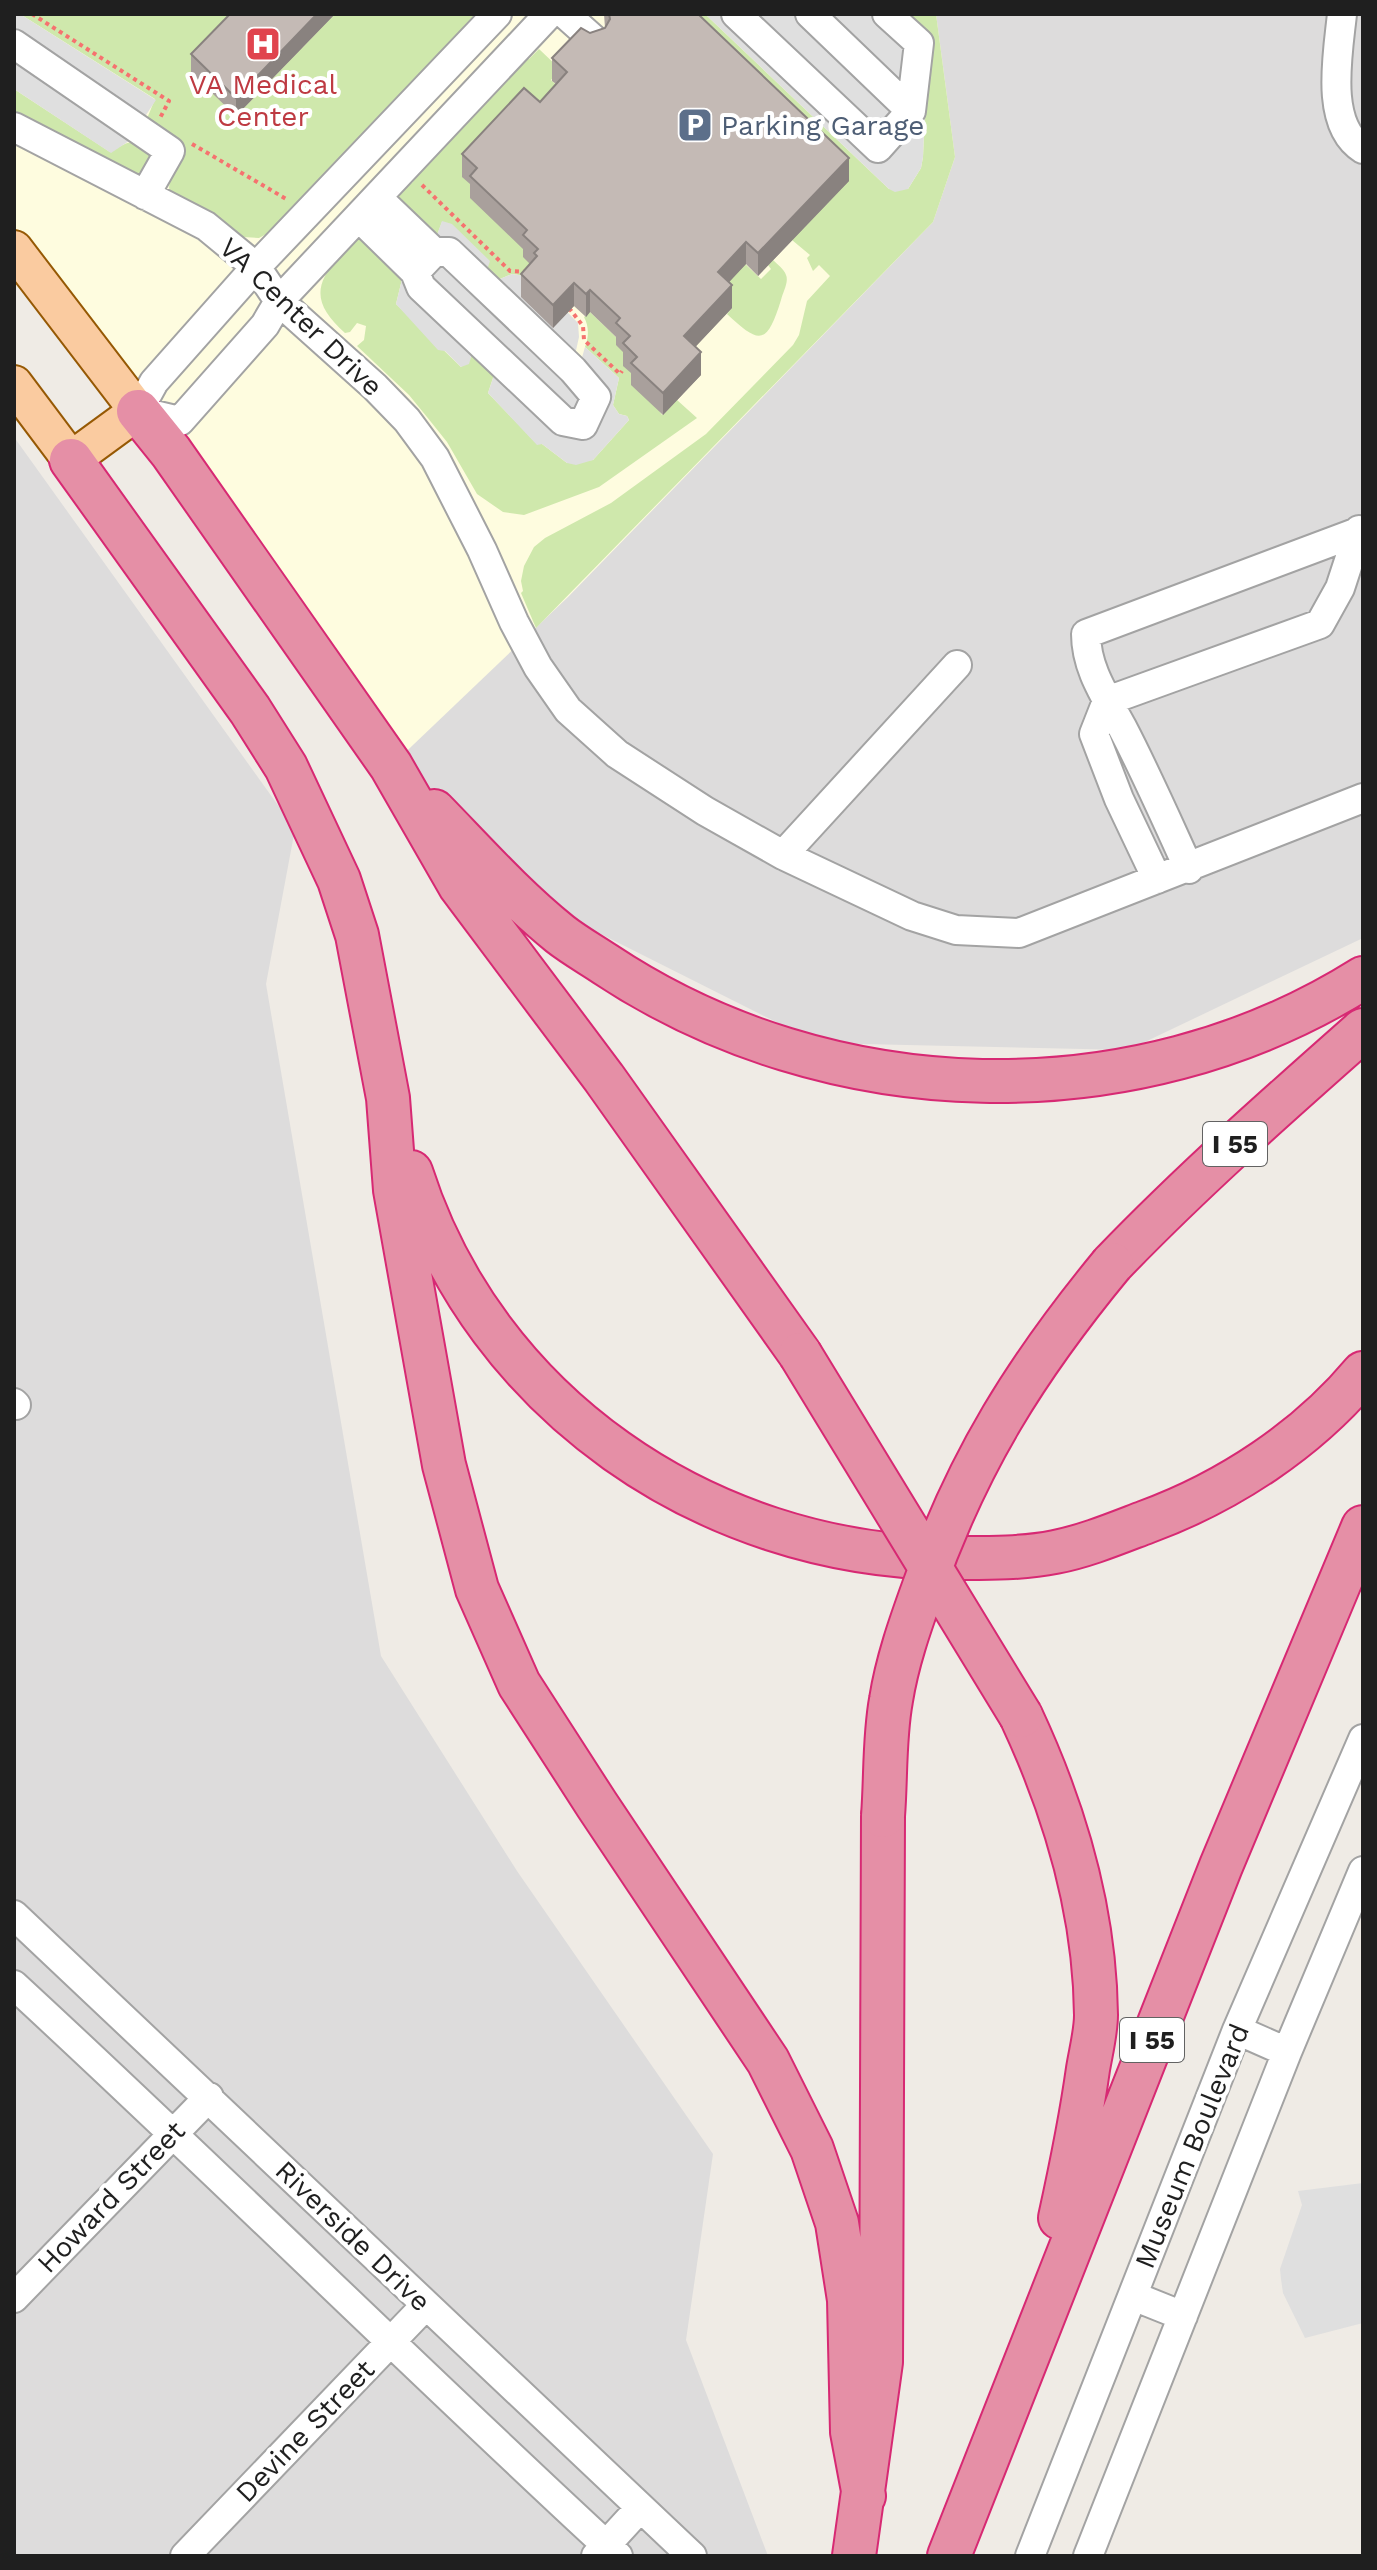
<svg xmlns="http://www.w3.org/2000/svg" width="1377" height="2570" viewBox="0 0 1377 2570" font-family="'Work Sans',sans-serif">
  <style>
    .residential { fill: #dddcdc }
    .education { fill: #fefcdf }
    .grass { fill: #cfe8ac }
    .parking { fill: #dfdfdf }
    .lines { fill: none; stroke-linecap: round; stroke-linejoin: round }
    .minor-casing { stroke: #a3a3a3; stroke-width: 32 }
    .major-casing { stroke: #965904; stroke-width: 40 }
    .highway-casing { stroke: #d72973; stroke-width: 46 }
    .path { stroke: #f6726f; stroke-width: 4; stroke-dasharray: 4 4; stroke-linecap: butt }
    .minor { stroke: #fff; stroke-width: 28 }
    .major { stroke: #facba0; stroke-width: 36 }
    .highway { stroke: #e58fa6; stroke-width: 42 }
    .highway-bridge-casing { stroke: #d72973; stroke-width: 46; stroke-linecap: butt }
    .highway-bridge { stroke: #e58fa6; stroke-width: 42 }
    .wall { fill: #a9a09c }
    .shaded-wall { fill: #89827f }
    .building { fill: #c4bab5; stroke: #89827f; stroke-width: 2 }
    .labels { text-anchor: middle; dominant-baseline: central; stroke-width: 8; stroke-linejoin: round; paint-order: stroke }
    .shield { fill: #fff; stroke: #626262; stroke-width: 2 }
    .shield-label { font-size: 26px; font-weight: bold; fill: #1f1f1f }
    .health-label { font-size: 28px; fill: #be3a42; stroke: #fff }
    .service-label { font-size: 28px; fill: #4e5e75; stroke: #fff; text-anchor: start }
    .street-label { font-size: 28px; fill: #1f1f1f; stroke: #fff }
  </style>
  <rect width="100%" height="100%" fill="#efebe5"/>
  <path class="residential" d="M14 14H1363V938L1128 1050 818 1043 573 920 391 766Z
    M14 437 295 829 266 984 381 1656 517 1871 713 2154 686 2340 768 2556H14Z"/>
  <path class="education" d="M14 14H936L955 157 933 222 568 597 391 766 14 249Z"/>
  <path class="grass" d="M20 14H248L236 116 335 14H483L270 232 259 238 243 237 220 221 173 195 169 188 170 178 146 121 155 99Z
    M674 14H705L889 189H908L921 168 923 157 928 37 902 14H936L955 157 933 222 536 628 521 593 523 591 521 581 524 566 534 547 545 538 611 503 706 434 793 345 799 335 807 301 830 276 819 265 813 271 807 258 810 255 792 240 848 180Z
    M539 49 560 69 551 80 761 279 771 269 768 265 773 260C777 264 784 269 786 275 789 282 783 292 781 300 767 345 760 345 727 314L732 308 477 191 527 253 538 271 533 277 512 274 495 281 442 222 437 235 396 200 399 192 413 182 415 174 524 60 529 59Z
    M14 89 110 152C133 139 132 139 152 155L146 171 135 174 14 113Z
    M363 238 404 271 396 304 461 367 473 351 495 372 488 393 537 444H542L567 463 593 460 629 420 627 416 619 414 613 405 619 378 585 347C589 337 589 326 584 317L590 312 620 341 637 379 662 415 677 400 697 418 599 487 524 515 503 512 477 494 447 442 427 417 409 395 357 346 364 340 366 326 357 323 350 332 345 333C316 307 311 287 339 257 346 248 352 239 363 238Z"/>
  <path class="parking" d="M14 14H20L156 100 146 115 136 142 129 141 111 153 14 89Z
    M705 14H902L928 37 923 157 921 168 908 189 895 192 889 189Z
    M442 221 452 224 490 261 485 276 495 281 512 274 533 277 578 323 579 337 575 355 581 361 585 347 619 378 613 405 619 414 627 416 629 420 593 460 576 465 567 463 542 444 537 445 488 393 495 372 473 351 469 364 461 367 445 351 438 350 396 304 404 271 437 235Z
    M1363 2183V2323L1305 2338 1283 2293 1281 2279 1280 2269 1302 2205 1298 2191Z"/>
  <g class="lines">
    <defs>
      <path id="minor" d="M497 14 256 267 154 382 138 411 180 421 265 325 279 301 549 14
        M565 14 593 39
        M736 14 878 148 911 111
        M810 14 911 111 919 43 887 14
        M1342 14C1338 53 1324 125 1363 149
        M14 44 170 151 145 195
        M14 127 206 226 256 267 279 301 375 387 407 420 435 458 482 550 514 622 538 667 568 710 617 754 705 811 783 855 912 916 956 930 1019 933 1363 798
        M376 209 369 227 415 272 421 287 563 421 583 425 596 397 573 370 449 252H434L415 272
        M376 209 387 207 434 252
        M783 855 957 665
        M1189 869C1167 821 1146 773 1122 727 1106 697 1086 669 1086 634L1363 530
        M1157 879 1119 799 1094 734 1107 701 1320 624 1340 588 1359 530
        M14 1403 16 1405
        M14 1915 692 2556
        M14 1985C218 2173 414 2368 618 2556
        M1237 2030 1287 2052
        M1133 2296 1183 2316
        M14 2298 209 2097
        M185 2556 425 2306
        M596 2556 640 2508
        M1030 2556 1237 2030 1363 1739
        M1088 2556 1287 2052 1363 1871"/>
      <path id="major" d="M14 249 138 411 71 460 14 384"/>
      <path id="highway" d="M138 411 171 452 391 766 460 886 604 1078 800 1354
        M71 460 250 710 286 767 339 880 357 935 388 1098 395 1190 444 1465 477 1589 519 1684 597 1805 768 2061 812 2149 837 2223 849 2300 852 2432 864 2496
        M434 811C475 853 514 897 560 934 574 945 590 954 605 964 829 1113 1134 1122 1363 978
        M411 1172C485 1404 706 1555 947 1558 982 1558 1020 1559 1055 1552 1086 1546 1117 1533 1146 1522 1228 1492 1307 1440 1363 1373
        M1112 1264C1192 1181 1277 1106 1363 1030
        M1021 1716C1064 1808 1095 1911 1096 2015 1096 2032 1091 2051 1088 2069 1081 2119 1071 2168 1060 2218
        M854 2556 881 2362 883 1816
        M949 2556 1221 1866 1363 1527"/>
    </defs>
    <use href="#minor" class="minor-casing"/>
    <use href="#major" class="major-casing"/>
    <use href="#highway" class="highway-casing"/>
    <path class="path" d="M32 14 169 101 160 118
      M192 144 288 200
      M422 185 510 271 526 272
      M569 308 583 326 584 340 620 374 622 371"/>
    <use href="#minor" class="minor"/>
    <use href="#major" class="major"/>
    <use href="#highway" class="highway"/>
    <defs>
      <path id="highway-bridge" d="M800 1354 1021 1716
        M883 1816C886 1778 884 1738 891 1700 897 1662 910 1625 923 1589 967 1462 1027 1367 1112 1264"/>
    </defs>
    <use href="#highway-bridge" class="highway-bridge-casing"/>
    <use href="#highway-bridge" class="highway-bridge"/>
  </g>
  <path class="wall" d="M230 14H335L236 116 191 73V54Z
    M604 14H698L849 181 758 276 746 264 729 282 732 308 695 347 701 375 663 415 631 385V373L623 366V352L616 345V337L590 312 586 317 574 306 553 328 521 297V274L530 264 523 257V249L470 198V184L462 177V154L540 102 556 84 552 81V58L590 33 605 28Z"/>
  <path class="shaded-wall" d="M317 14H335L236 116V98Z
    M849 158V181L758 276V253Z
    M746 242V264L718 294V272Z
    M574 283V306L553 328V305Z
    M732 285V308L684 359V336Z
    M590 290V312L586 317V294Z
    M701 352V375L663 415V393Z"/>
  <path class="building" d="M230 14H317L236 98 191 54Z
    M609 14H698L849 158 758 253 746 242 718 272 732 285 684 336 701 352 663 393 631 363 637 357 623 343 630 336 616 323 620 318 590 290 586 294 574 283 553 305 521 274 537 256 534 253 538 249 523 235 527 230 470 176 477 168 462 154 524 88 540 102 567 72 552 58 581 28 590 33 605 28 610 19Z"/>
  <defs>
    <symbol id="hospital-square" viewBox="-11 -11 22 22"><rect x="-9" y="-9" width="18" height="18" rx="4" fill="#e0444e" stroke="#fff"/><path d="M-5-5h3v3.5h4V-5h3V5h-3V1.5h-4V5h-3Z" fill="#fff"/></symbol>
    <symbol id="parking-square" viewBox="-11 -11 22 22"><rect x="-9" y="-9" width="18" height="18" rx="4" fill="#5c6f8a" stroke="#fff"/><path d="M-3.5-5.5H1a3.5 3.5 0 0 1 0 7H-1V5.5H-3.5ZM-1-3.4V-.6H.8a1.4 1.4 0 0 0 0-2.8Z" fill="#fff"/></symbol>
  </defs>
  <g fill-rule="evenodd">
    <use href="#hospital-square" x="243" y="24" width="40" height="40"/>
    <use href="#parking-square" x="675" y="105" width="40" height="40"/>
  </g>
  <g class="labels">
    <g class="shield">
      <rect x="1203" y="1122" width="64" height="44" rx="6"/>
      <rect x="1120" y="2018" width="64" height="44" rx="6"/>
    </g>
    <g class="shield-label">
      <text x="1235" y="1144">I 55</text>
      <text x="1152" y="2040">I 55</text>
    </g>
    <g class="health-label">
      <text x="263" y="84">VA Medical<tspan x="263" dy="32">Center</tspan></text>
    </g>
    <g class="service-label">
      <text x="721" y="125">Parking Garage</text>
    </g>
    <g class="street-label">
      <text transform="translate(301 317) rotate(44)">VA Center Drive</text>
      <text transform="translate(1192 2146) rotate(-68)">Museum Boulevard</text>
      <text transform="translate(111 2197) rotate(-46)">Howard Street</text>
      <text transform="translate(353 2236) rotate(44)">Riverside Drive</text>
      <text transform="translate(305 2431) rotate(-46)">Devine Street</text>
    </g>
  </g>
  <rect width="1377" height="2570" fill="none" stroke="#1f1f1f" stroke-width="32"/>
</svg>
